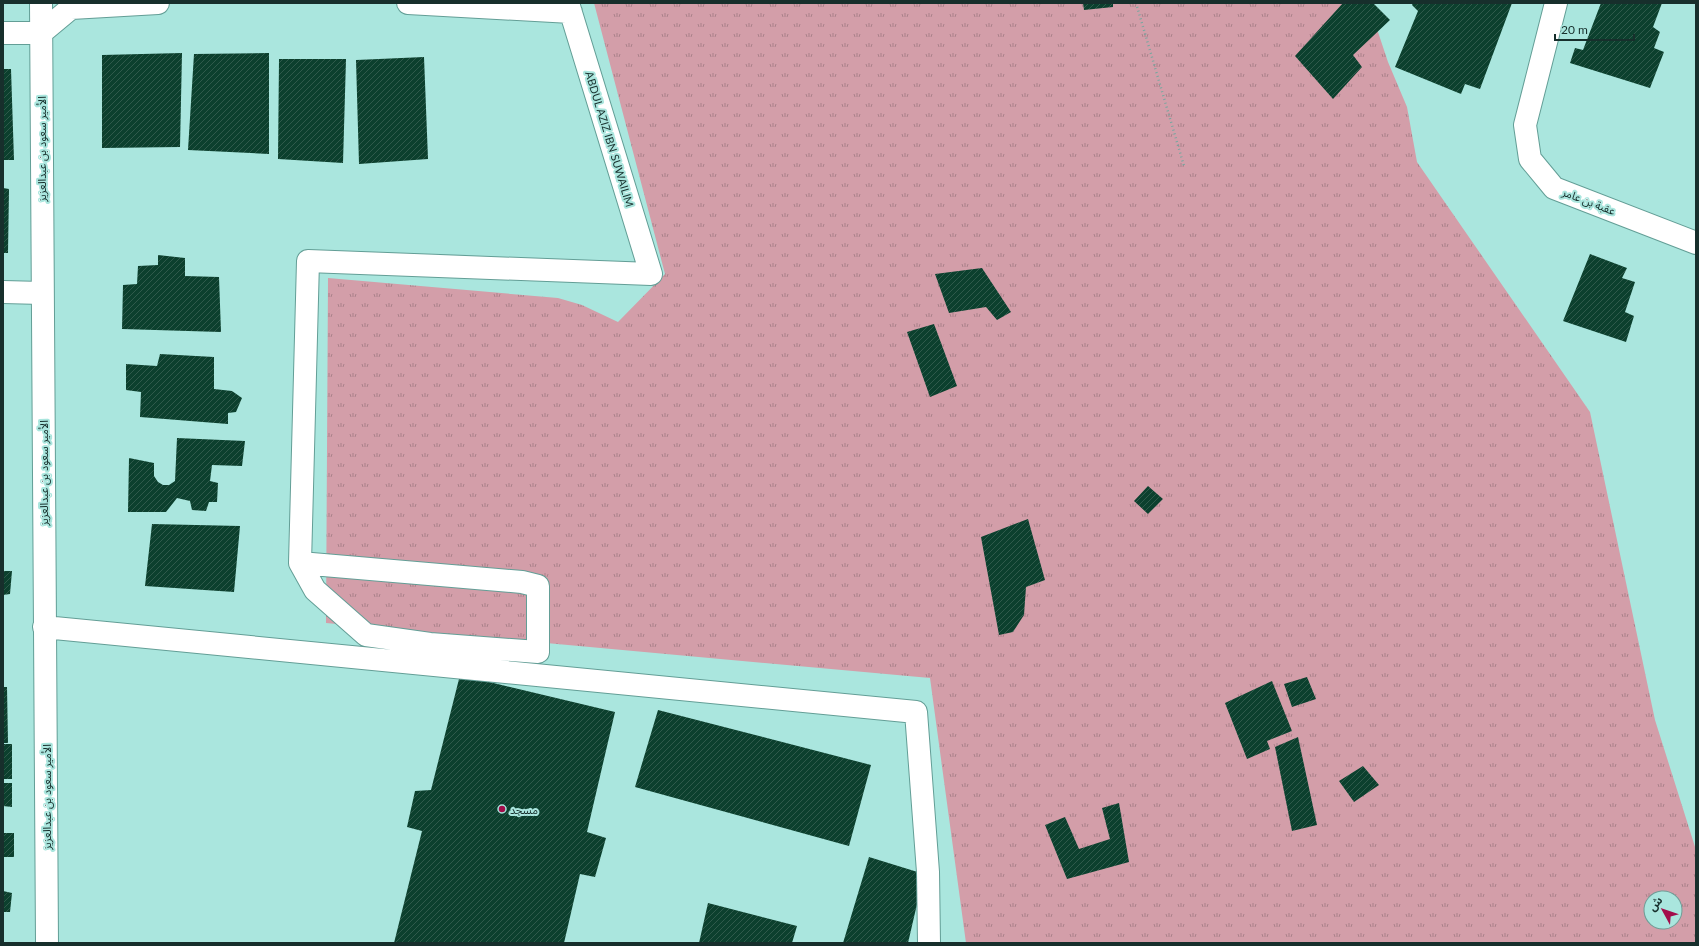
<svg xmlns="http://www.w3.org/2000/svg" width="1699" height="946" viewBox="0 0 1699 946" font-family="Lato,'Noto Sans Arabic',sans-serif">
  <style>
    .park { fill: url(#park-tufts); fill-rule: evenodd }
    .building { fill: url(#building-hatch) }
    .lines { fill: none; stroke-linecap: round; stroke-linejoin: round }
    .minor-casing { stroke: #639e96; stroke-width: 24 }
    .path { stroke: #77a7a0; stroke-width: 2.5; stroke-dasharray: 1 3; stroke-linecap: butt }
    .minor { stroke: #fff; stroke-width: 22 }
    .poi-dot { fill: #a30d4b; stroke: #aae6de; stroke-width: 1.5 }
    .labels { text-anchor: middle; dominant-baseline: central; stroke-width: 4; stroke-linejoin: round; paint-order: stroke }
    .street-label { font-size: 11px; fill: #172f2c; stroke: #aae6de }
    .poi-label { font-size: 11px; fill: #172f2c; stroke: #aae6de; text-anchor: start }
  </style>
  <defs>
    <pattern id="park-tufts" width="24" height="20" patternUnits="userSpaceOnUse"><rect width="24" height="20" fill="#d39ea9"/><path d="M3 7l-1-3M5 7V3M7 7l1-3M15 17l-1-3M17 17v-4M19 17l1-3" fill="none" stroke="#aa818a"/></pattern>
    <pattern id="building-hatch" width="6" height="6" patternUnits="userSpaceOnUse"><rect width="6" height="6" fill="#0c402e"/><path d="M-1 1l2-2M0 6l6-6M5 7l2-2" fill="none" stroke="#2f5a4b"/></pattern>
  </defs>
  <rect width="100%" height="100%" fill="#aae6de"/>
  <path class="park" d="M594 3H1372L1376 26 1388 62 1407 107 1417 162 1590 412 1655 720 1696 850V943H966L930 678 326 623 328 278 558 298 582 305 618 322 665 274ZM1651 898H1675V922H1651Z"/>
  <path class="building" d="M1083 3H1113V7L1084 10Z
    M1343 3H1373L1390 20 1353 55 1362 67 1333 99 1295 56Z
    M1413 3H1512L1480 89 1465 84 1461 94 1395 67 1418 11 1412 5Z
    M1601 3H1662L1653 27 1660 32 1654 48 1664 52 1650 88 1570 63 1575 48 1583 50Z
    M182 53 180 147 102 148V55Z
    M269 53V154L188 150 194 54Z
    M424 57 428 159 359 164 356 60Z
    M279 59H346L343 163 278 159Z
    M3 69H11L14 160H3Z
    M3 188 9 189 8 253H3Z
    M1590 254 1627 268 1622 278 1635 282 1625 312 1634 316 1626 342 1563 321Z
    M158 255 185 258V276L219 277 221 332 122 329 123 285 137 284 138 266 158 265Z
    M982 268 1011 312 997 320 986 307 949 313 935 274Z
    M934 324 957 386 930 397 907 332Z
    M160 354 214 357V389L232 391 242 398 236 412 228 413V424L140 417 141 392 126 390V364L157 366Z
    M177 438 245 441 242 466 212 465 210 481 218 483 217 502H209L206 511 192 510 190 501 177 498 166 512H128L129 458 154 463V476L158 482 163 485H169L175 481Z
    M1148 486 1163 499 1148 514 1134 501Z
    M1028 519 1045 580 1026 587 1024 615 1013 632 999 635 981 537Z
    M152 524 240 526 234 592 145 586Z
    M3 571H12L10 594 3 595Z
    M460 675 615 712 587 832 606 838 595 877 580 874 564 943H394L422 831 407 827 415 791 431 790Z
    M1307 677 1316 699 1292 707 1284 684Z
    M1272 681 1292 731 1267 741 1270 749 1247 759 1225 703Z
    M3 687H7L8 743H3Z
    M658 710 871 765 849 846 635 787Z
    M1298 737 1317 825 1292 831 1275 747Z
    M3 744H12V779H3Z
    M1363 766 1379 785 1354 802 1339 781Z
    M3 783H12V807L3 806Z
    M1119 803 1129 862 1067 879 1045 825 1065 817 1079 849 1110 839 1102 808Z
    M3 833H14V857H3Z
    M869 857 924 874 908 943H843Z
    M3 891 12 893 10 912H3Z
    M708 903 797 926 792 943H699Z"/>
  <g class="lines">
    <defs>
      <path id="minor" d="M41 3 47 943
        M408 3 571 12
        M1556 3 1525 125 1530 159 1554 188 1696 243
        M3 33H41L71 8 158 3
        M3 292 42 293
        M300 563 315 590 366 635 430 644 538 652V586L522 582 300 563 308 261 651 274 568 3
        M44 627 916 712 928 872 929 943"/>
    </defs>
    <use href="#minor" class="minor-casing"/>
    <path class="path" d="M1136 3 1184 166"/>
    <use href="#minor" class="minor"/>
  </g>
  <circle class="poi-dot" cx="502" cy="809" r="4"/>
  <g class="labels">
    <g class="street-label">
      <text transform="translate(610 139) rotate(73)">ABDUL AZIZ IBN SUWAILIM</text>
      <text transform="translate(41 149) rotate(-90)">الأمير سعود بن عبدالعزيز</text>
      <text transform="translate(1589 201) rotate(21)">عقبة بن عامر</text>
      <text transform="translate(43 473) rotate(-90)">الأمير سعود بن عبدالعزيز</text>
      <text transform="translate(46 797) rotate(-90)">الأمير سعود بن عبدالعزيز</text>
    </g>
    <g class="poi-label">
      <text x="510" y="809">مسجد</text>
    </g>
  </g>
  <rect width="1699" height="946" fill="none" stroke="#172f2c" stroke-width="8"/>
  <g transform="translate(1663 910) rotate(310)"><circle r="19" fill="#aae6de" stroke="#6f9d97"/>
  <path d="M0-3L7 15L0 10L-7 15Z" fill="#a30d4b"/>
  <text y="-6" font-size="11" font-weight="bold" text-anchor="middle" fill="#172f2c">ش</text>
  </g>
  <path d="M1555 34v6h79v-6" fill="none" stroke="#172f2c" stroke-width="2"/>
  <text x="1561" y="34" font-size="12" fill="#172f2c" stroke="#aae6de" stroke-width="3" paint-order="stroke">20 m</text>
</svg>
